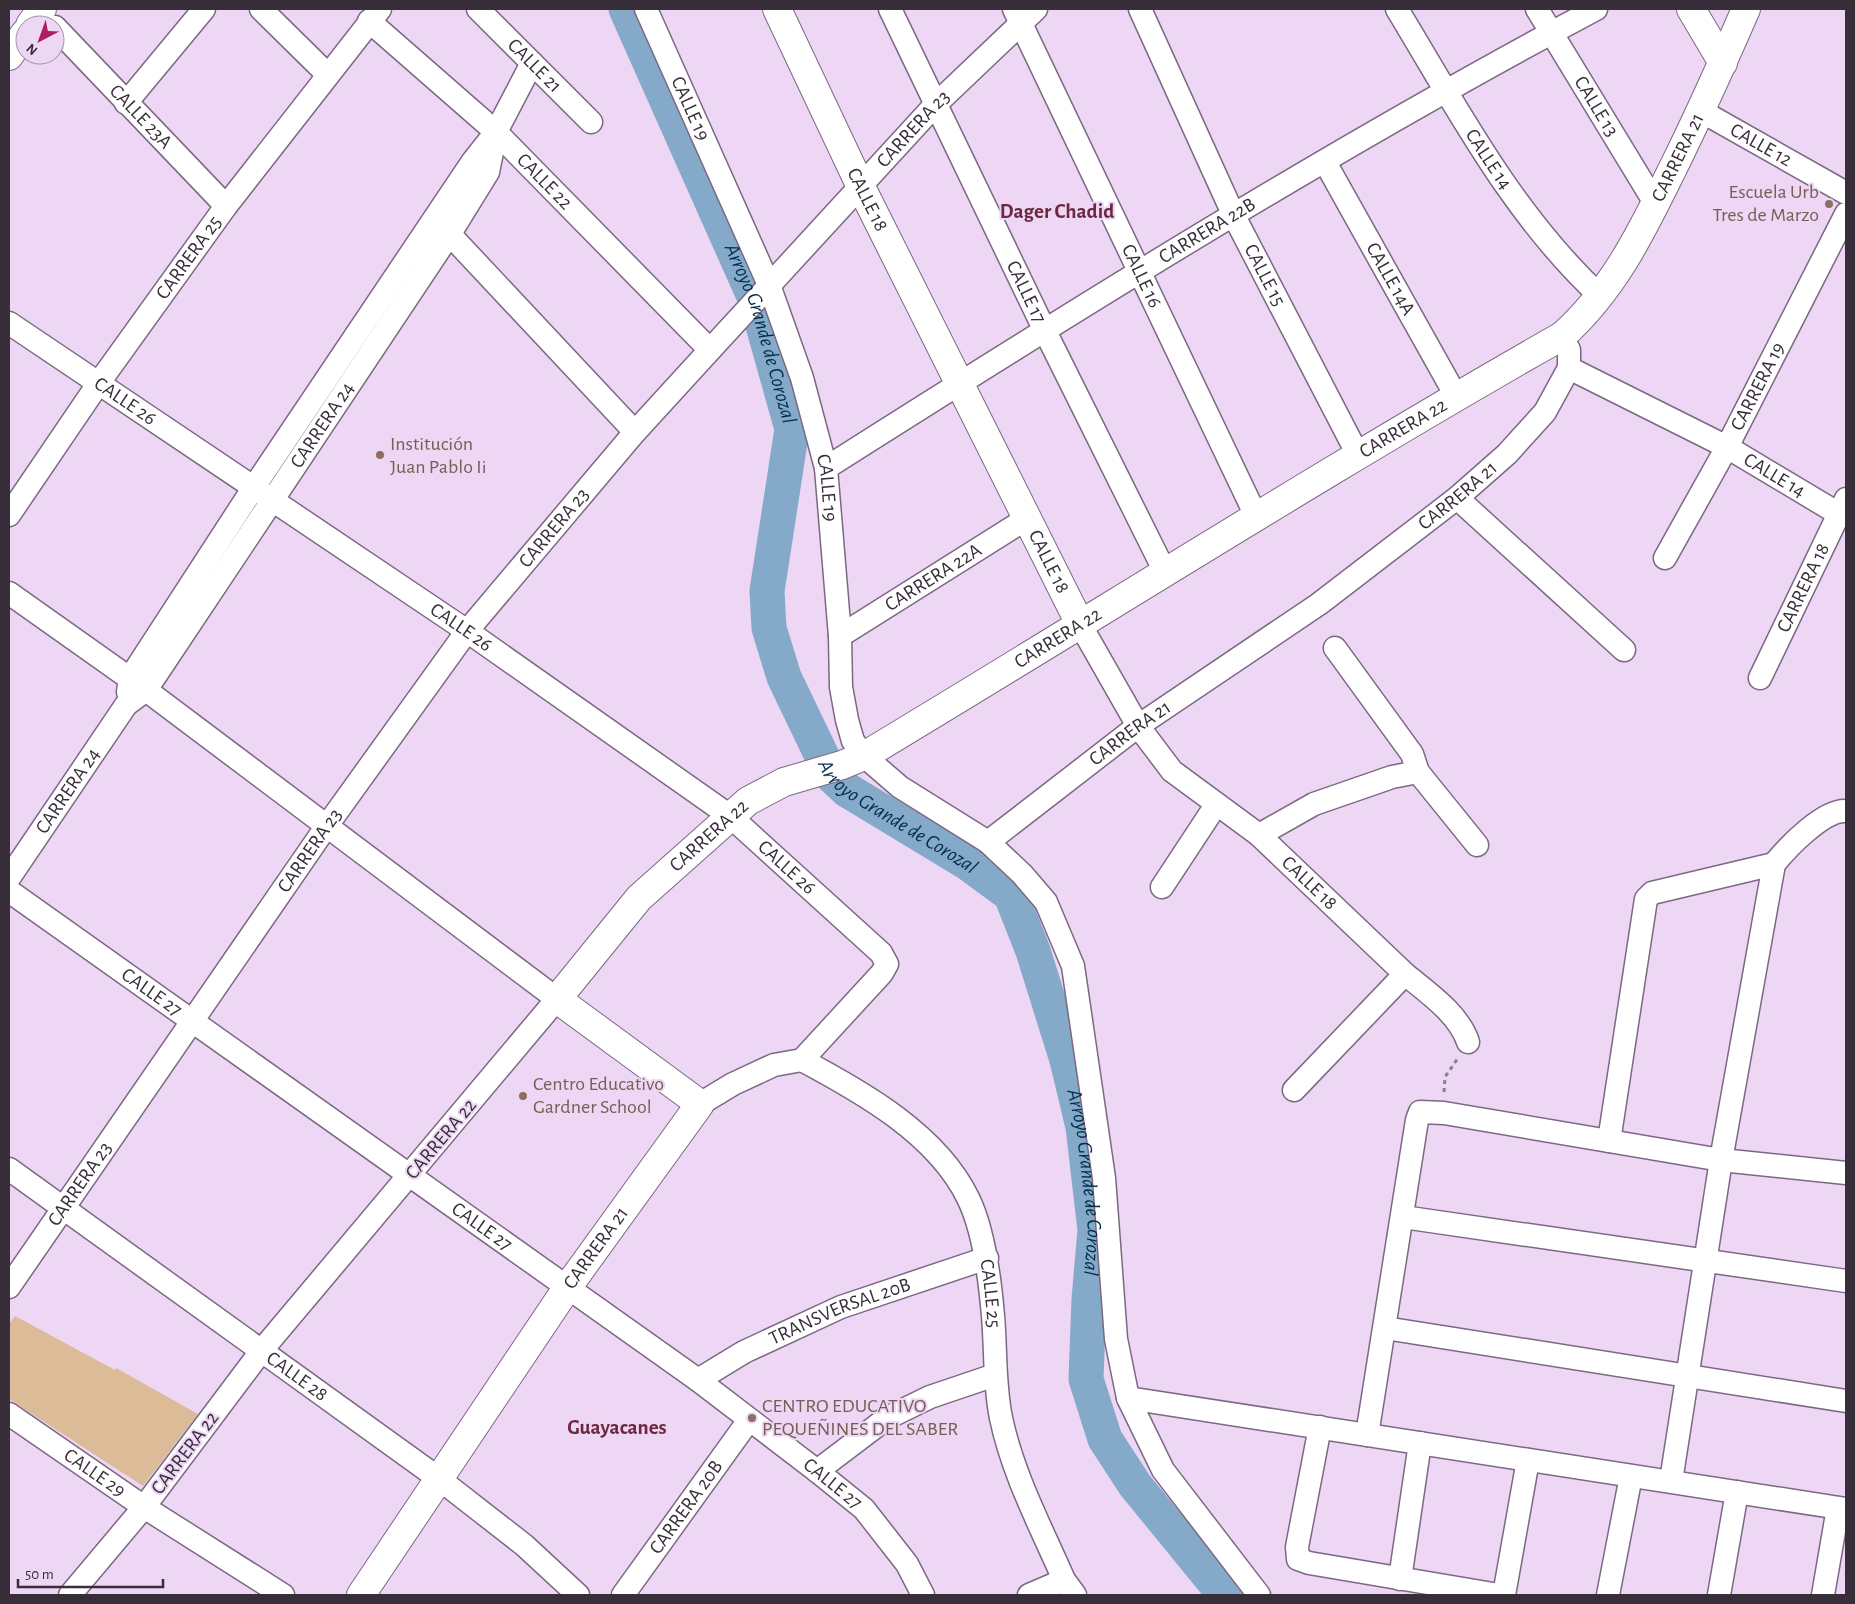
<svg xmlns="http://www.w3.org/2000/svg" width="1855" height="1604" viewBox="0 0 1855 1604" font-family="'Alegreya Sans',sans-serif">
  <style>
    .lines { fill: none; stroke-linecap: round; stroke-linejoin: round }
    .river { stroke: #85aac9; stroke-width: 35 }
    .building { fill: #dcbb98 }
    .minor-casing { stroke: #7c6882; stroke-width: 25 }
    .tertiary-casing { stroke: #7c6882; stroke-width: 30 }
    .secondary-casing { stroke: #7c6882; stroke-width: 30 }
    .path { stroke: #8c7d90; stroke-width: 3; stroke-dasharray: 4 4; stroke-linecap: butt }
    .minor { stroke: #fff; stroke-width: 22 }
    .tertiary { stroke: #fff; stroke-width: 28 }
    .secondary { stroke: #fff; stroke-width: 28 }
    .education-dot { fill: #8d6e63; stroke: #edd7f4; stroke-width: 2 }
    .labels { text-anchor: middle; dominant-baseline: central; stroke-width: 4; stroke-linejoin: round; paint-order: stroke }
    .street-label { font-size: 20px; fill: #372e39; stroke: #edd7f4 }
    .education-label { font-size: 20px; fill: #785e54; stroke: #edd7f4; text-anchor: start }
    .neighbourhood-label { font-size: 21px; font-weight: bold; fill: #6c2841; stroke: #edd7f4 }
    .water-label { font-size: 21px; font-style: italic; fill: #002e4c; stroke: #edd7f4 }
  </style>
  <rect width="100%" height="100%" fill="#edd7f4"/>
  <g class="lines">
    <path class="river" id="s1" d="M626 9 756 301 792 429 767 591 769 628 784 677 831 775 847 790 966 862 1011 895 1033 951 1067 1060 1083 1127 1095 1230 1089 1299 1086 1379 1105 1439 1135 1485 1225 1595"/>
  </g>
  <path class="building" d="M15 1316 115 1370 116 1368 198 1414 143 1486 9 1399V1324Z"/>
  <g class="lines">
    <defs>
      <g id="minor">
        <path d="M261 9 327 74"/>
        <path id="s2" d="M478 9 591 122"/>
        <path id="s3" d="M646 9 769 285 802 378 826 468 840 636 841 687 847 720 853 741 864 756 900 787 988 842 1022 874 1046 902 1073 966 1104 1178 1116 1339 1128 1398 1163 1470 1259 1595"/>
        <path id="s4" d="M890 9 1045 331 1165 572"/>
        <path id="s5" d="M1014 9 1256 516"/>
        <path id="s6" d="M1140 9 1234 216 1358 455"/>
        <path id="s7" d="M1397 9C1458 110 1513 215 1600 296"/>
        <path id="s8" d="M1537 9 1655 203"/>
        <path id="s9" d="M369 21 496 132 710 350"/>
        <path id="s10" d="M55 27 226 206"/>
        <path d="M126 103 204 9"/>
        <path id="s11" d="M1701 111 1846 193"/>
        <path id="s12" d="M1325 162 1456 396"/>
        <path d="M440 224 635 432"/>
        <path id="s13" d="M9 323 467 631 730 816 881 953 887 964 882 973 802 1060 774 1065 733 1084 700 1104"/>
        <path id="s14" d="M1569 368 1727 447 1839 514 1846 516"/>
        <path id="s15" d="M826 468C1078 308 1332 149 1596 9"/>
        <path d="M1457 498 1624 650"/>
        <path id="s16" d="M9 515 98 384 226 206 380 9"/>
        <path id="s17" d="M1665 558 1727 447 1846 214"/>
        <path d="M9 593 146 690 557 999 262 1350 144 1507 70 1595"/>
        <path id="s18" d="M1081 626 1138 726 1172 771 1259 835 1405 974C1427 992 1459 1014 1468 1042"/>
        <path id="s19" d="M840 636 1026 519"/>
        <path d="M1335 648 1412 754 1418 772 1477 845"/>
        <path id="s20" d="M1760 678 1846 499"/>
        <path d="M128 692 130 678 254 487 473 161 496 132 532 63"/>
        <path d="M1259 835 1314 804 1392 777 1418 772"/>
        <path id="s21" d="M988 842 1138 726 1319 604 1457 498 1507 454 1545 412 1569 368V350L1562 336"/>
        <path id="s22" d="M9 878 126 705 146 690 451 232 488 172 496 132"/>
        <path d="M1162 887 1216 805"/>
        <path id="s23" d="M9 891 698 1380 817 1471 864 1509 907 1564 923 1595"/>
        <path id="s24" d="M802 1060C862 1092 937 1134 968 1198 984 1230 990 1280 993 1316 996 1350 994 1384 1001 1418 1013 1475 1041 1527 1064 1580L1075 1595"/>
        <path d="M1294 1090 1405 974"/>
        <path d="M1609 1141 1646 899 1652 893 1774 864"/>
        <path id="s25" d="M9 1169 438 1478 524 1545 578 1595"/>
        <path d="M1403 1217 1846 1281"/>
        <path id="s26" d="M9 1287 326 827 467 631 635 432 710 350 935 105 1036 9"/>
        <path d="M1385 1328 1846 1401"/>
        <path id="s27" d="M698 1380 744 1352 841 1307 987 1258"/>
        <path d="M1128 1398 1846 1509"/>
        <path id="s28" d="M9 1414 144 1507 283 1595"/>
        <path d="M1320 1427 1297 1547 1298 1559 1309 1563 1499 1595"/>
        <path d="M1367 1435 1417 1120 1420 1112 1444 1113 1721 1160 1846 1173"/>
        <path d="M817 1471 887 1418 930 1397 995 1375"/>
        <path d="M1671 1481 1721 1160 1774 864C1787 848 1824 809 1846 811"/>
        <path d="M1400 1579 1420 1443"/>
        <path id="s29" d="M623 1595 749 1420"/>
        <path d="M1029 1595 1064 1580"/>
        <path d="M1504 1595 1528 1460"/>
        <path d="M1608 1595 1631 1476"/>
        <path d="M1719 1595 1737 1492"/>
        <path d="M1823 1595 1838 1508"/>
      </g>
      <g id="tertiary">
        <path id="s30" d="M777 9 861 187 1081 626"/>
        <path d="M1691 9 1723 63"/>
        <path id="s31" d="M361 1595 567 1288 700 1104 557 999 639 898 748 801 784 782 842 765 864 756C1097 616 1326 470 1562 336 1613 291 1642 231 1671 172 1698 118 1722 64 1746 9"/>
      </g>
      <path id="secondary" d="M30 25 42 9
        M9 56 25 33"/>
    </defs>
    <use href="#minor" class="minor-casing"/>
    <use href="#tertiary" class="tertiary-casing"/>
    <use href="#secondary" class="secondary-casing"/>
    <path class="path" d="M1444 1092 1445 1077 1458 1058"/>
    <use href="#minor" class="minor"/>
    <use href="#tertiary" class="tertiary"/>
    <use href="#secondary" class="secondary"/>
  </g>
  <g class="education-dot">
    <circle cx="1829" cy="204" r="5"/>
    <circle cx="380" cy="455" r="5"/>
    <circle cx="523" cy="1096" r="5"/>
    <circle cx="752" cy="1418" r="5"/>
  </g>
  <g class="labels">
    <g class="street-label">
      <text stroke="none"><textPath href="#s2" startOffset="80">CALLE 21</textPath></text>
      <text stroke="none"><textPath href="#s8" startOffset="114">CALLE 13</textPath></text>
      <text stroke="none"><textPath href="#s3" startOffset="109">CALLE 19</textPath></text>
      <text stroke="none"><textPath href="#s10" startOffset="124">CALLE 23A</textPath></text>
      <text stroke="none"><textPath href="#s26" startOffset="1472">CARRERA 23</textPath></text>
      <text stroke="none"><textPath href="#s11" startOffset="69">CALLE 12</textPath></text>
      <text stroke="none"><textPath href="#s31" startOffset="2204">CARRERA 21</textPath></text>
      <text stroke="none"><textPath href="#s7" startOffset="176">CALLE 14</textPath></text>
      <text stroke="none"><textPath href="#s9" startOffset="238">CALLE 22</textPath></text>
      <text stroke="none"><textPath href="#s30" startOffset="211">CALLE 18</textPath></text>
      <text stroke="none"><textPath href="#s15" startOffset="449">CARRERA 22B</textPath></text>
      <text stroke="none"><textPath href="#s16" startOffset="314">CARRERA 25</textPath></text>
      <text stroke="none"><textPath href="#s6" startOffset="294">CALLE 15</textPath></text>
      <text stroke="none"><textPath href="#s5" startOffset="296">CALLE 16</textPath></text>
      <text stroke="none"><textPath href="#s12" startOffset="134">CALLE 14A</textPath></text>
      <text stroke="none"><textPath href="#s4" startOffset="314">CALLE 17</textPath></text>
      <text stroke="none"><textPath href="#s17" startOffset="195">CARRERA 19</textPath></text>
      <text stroke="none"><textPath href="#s13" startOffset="140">CALLE 26</textPath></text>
      <text stroke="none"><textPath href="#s22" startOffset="552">CARRERA 24</textPath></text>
      <text stroke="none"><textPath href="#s31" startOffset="1806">CARRERA 22</textPath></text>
      <text stroke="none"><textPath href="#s14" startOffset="232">CALLE 14</textPath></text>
      <text stroke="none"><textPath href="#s3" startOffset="514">CALLE 19</textPath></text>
      <text stroke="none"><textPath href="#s21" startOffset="584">CARRERA 21</textPath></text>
      <text stroke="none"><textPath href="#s26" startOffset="935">CARRERA 23</textPath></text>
      <text stroke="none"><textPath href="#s30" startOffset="616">CALLE 18</textPath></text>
      <text stroke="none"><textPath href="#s19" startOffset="110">CARRERA 22A</textPath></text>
      <text stroke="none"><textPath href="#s20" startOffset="100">CARRERA 18</textPath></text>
      <text stroke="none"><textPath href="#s13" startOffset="545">CALLE 26</textPath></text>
      <text stroke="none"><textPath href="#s31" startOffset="1402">CARRERA 22</textPath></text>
      <text stroke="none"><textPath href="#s21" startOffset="179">CARRERA 21</textPath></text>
      <text stroke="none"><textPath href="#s22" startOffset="105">CARRERA 24</textPath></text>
      <text stroke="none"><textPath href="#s31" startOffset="998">CARRERA 22</textPath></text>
      <text stroke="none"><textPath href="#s26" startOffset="530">CARRERA 23</textPath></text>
      <text stroke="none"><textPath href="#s13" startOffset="950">CALLE 26</textPath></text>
      <text stroke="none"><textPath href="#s18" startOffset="349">CALLE 18</textPath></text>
      <text stroke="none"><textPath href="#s23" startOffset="175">CALLE 27</textPath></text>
      <text transform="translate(441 1139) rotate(-50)">CARRERA 22</text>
      <text stroke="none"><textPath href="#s26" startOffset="125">CARRERA 23</textPath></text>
      <text stroke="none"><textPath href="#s23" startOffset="580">CALLE 27</textPath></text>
      <text stroke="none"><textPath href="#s31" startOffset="419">CARRERA 21</textPath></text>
      <text stroke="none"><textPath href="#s24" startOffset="318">CALLE 25</textPath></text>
      <text stroke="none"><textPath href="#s27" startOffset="158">TRANSVERSAL 20B</textPath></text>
      <text stroke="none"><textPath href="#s25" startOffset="355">CALLE 28</textPath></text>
      <text transform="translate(185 1453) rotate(-53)">CARRERA 22</text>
      <text stroke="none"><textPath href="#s28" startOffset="104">CALLE 29</textPath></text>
      <text stroke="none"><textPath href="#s23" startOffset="1015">CALLE 27</textPath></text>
      <text stroke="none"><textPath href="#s29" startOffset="108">CARRERA 20B</textPath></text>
    </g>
    <g class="education-label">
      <text x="1819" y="192" text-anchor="end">Escuela Urb<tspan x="1819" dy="23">Tres de Marzo</tspan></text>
      <text x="390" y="444">Institución<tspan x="390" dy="23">Juan Pablo Ii</tspan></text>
      <text x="533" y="1084">Centro Educativo<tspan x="533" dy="23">Gardner School</tspan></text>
      <text x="762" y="1406">CENTRO EDUCATIVO<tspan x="762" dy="23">PEQUEÑINES DEL SABER</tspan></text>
    </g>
    <g class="neighbourhood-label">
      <text x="1057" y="211">Dager Chadid</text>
      <text x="617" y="1427">Guayacanes</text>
    </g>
    <g class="water-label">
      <text stroke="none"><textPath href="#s1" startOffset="352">Arroyo Grande de Corozal</textPath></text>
      <text stroke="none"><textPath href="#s1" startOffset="892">Arroyo Grande de Corozal</textPath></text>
      <text stroke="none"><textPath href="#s1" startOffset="1329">Arroyo Grande de Corozal</textPath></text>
    </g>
  </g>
  <rect width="1855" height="1604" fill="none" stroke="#372e39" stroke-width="20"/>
  <g transform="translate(40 40) rotate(221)"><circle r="24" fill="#edd7f4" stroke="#a493a9"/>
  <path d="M0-4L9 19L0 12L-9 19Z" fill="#ab1f5e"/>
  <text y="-8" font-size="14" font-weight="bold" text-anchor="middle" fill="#372e39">N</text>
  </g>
  <path d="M18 1579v8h145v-8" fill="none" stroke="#372e39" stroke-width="2.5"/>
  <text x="25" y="1579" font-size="15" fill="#372e39" stroke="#edd7f4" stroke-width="4" paint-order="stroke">50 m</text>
</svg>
